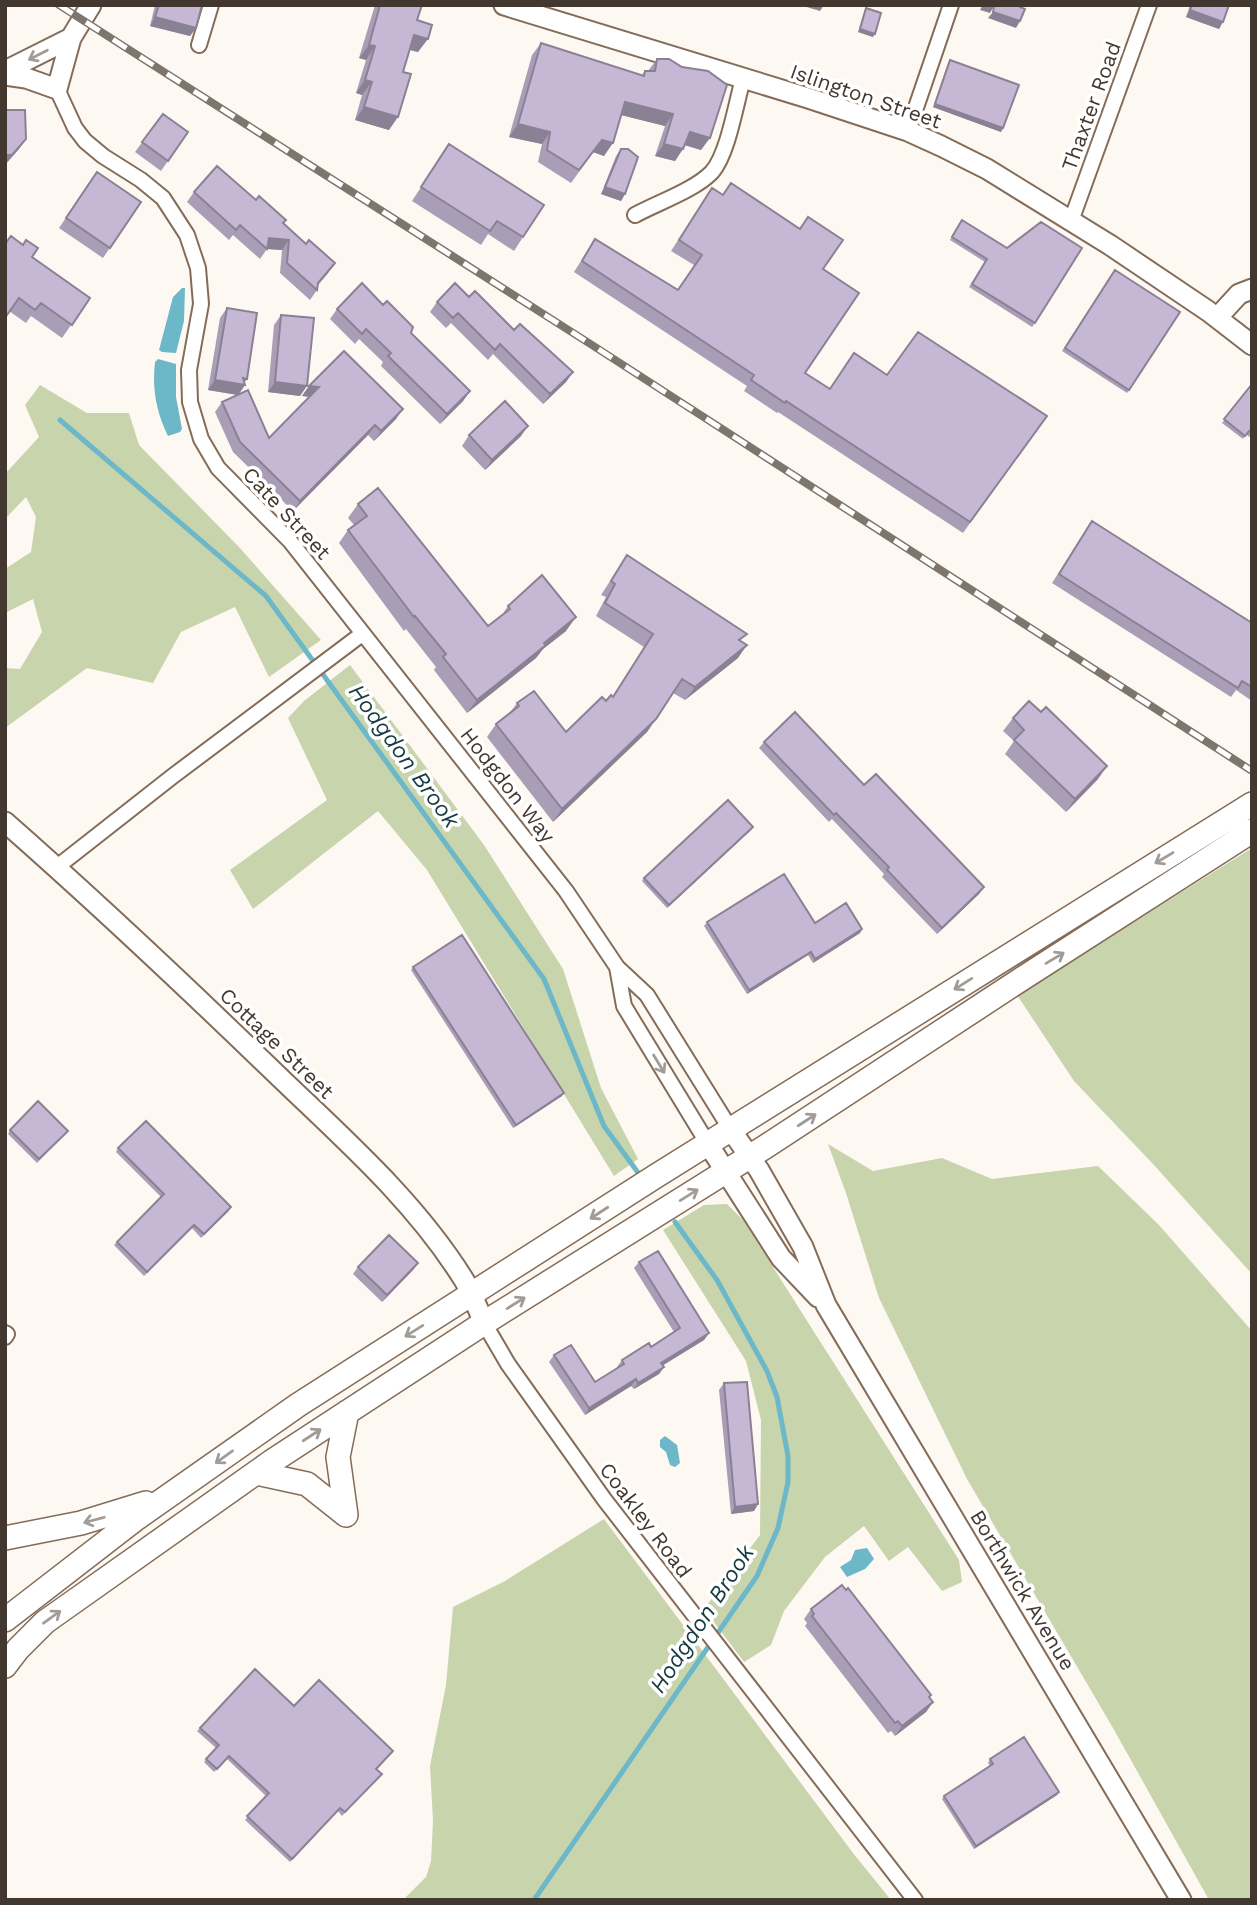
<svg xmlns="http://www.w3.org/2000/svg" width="1257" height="1905" viewBox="0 0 1257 1905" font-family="'Work Sans',sans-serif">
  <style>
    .green { fill: #c8d4ac }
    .water { fill: #6cb7c8 }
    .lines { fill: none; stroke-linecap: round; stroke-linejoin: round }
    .stream { stroke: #6cb7c8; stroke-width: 5 }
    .minor-casing { stroke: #846c58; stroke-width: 18 }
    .tertiary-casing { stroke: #846c58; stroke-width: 23 }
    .primary-casing { stroke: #846c58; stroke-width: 26 }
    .minor { stroke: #fff; stroke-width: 14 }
    .tertiary { stroke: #fff; stroke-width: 19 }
    .primary { stroke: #fff; stroke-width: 23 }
    .rail-casing { stroke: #7e756d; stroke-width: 8 }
    .rail { stroke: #fff; stroke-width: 5; stroke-dasharray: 16; stroke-linecap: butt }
    .wall { fill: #aa9eb7 }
    .shaded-wall { fill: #8b8195 }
    .building { fill: #c6b8d5; stroke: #8b8195; stroke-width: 2 }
    .oneway { stroke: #a19c97 }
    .labels { text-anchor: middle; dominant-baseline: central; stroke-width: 7; stroke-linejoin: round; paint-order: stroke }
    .street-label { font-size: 21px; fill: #43382f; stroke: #fff }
    .water-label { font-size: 23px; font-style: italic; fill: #173b43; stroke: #fff }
  </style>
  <rect width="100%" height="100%" fill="#fef8f3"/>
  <path class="green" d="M40 385 87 413H129L139 445 239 547 321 640 269 677 235 607 181 632 153 683 87 668 5 728V668L20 669 42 632 33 599 5 613V569L31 552 36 517 26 497 5 519V474L39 437 25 405Z
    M350 665 484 845 563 969 601 1088 638 1159 614 1176 427 870 378 811 253 909 230 870 327 800 288 718 304 701Z
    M1252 848V1274L1153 1164 1074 1081 1017 995Z
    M828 1144 873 1171 942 1158 992 1179 1098 1166 1159 1225 1252 1331V1900H1209L1113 1728 967 1479 879 1298 846 1193Z
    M727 1204 743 1220 959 1560 962 1582 942 1591 908 1547 889 1561 864 1526 825 1557 784 1611 771 1645 744 1662 704 1609 760 1535 761 1420 746 1361 663 1230 704 1205Z
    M604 1519 853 1853 891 1900H403L426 1877 431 1861 433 1821 430 1766 446 1685 453 1607 505 1581Z"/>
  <path class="water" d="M182 288H185L184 321 176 353 162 352 159 350 173 297Z
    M158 359 176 364V397L182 429 180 432 168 436C156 411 152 389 155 362Z
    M665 1436 677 1445 680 1463 675 1467 670 1465 666 1452 660 1447V1440Z
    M867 1548 874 1559 865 1569 847 1577 840 1567 851 1560 855 1550Z"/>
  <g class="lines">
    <path class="stream" d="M60 420 266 596 544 979 604 1126 639 1174
      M534 1900 757 1576 778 1528 788 1482V1456L777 1397 767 1371 717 1280 675 1222"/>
    <defs>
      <path id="minor" d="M199 45 211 5
        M57 89 75 128 85 141 103 156 141 180 163 198 187 235 198 268 201 304 189 370 190 402 201 439 218 468 290 541 566 891 617 967 647 995 731 1130
        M908 131 951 5
        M635 215C657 203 695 190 712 172 728 154 736 103 743 79
        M1071 221 1149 5
        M57 867 173 776 362 634
        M617 967 624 1006 708 1144
        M484 1323 508 1364 604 1499 915 1900
        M5 1333 7 1334 5 1337"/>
      <path id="tertiary" d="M504 5 808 98 908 131 941 146 987 169 1110 245 1208 311 1252 345
        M5 71 71 38
        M5 75 26 78 57 89 71 38 91 5
        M1217 318 1239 294 1252 289
        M5 822C96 902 183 984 270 1068 339 1135 413 1198 464 1280 472 1293 478 1309 484 1323
        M731 1130 759 1170 803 1247 826 1305 1181 1900
        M708 1144 781 1258 818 1297"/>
      <path id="primary" d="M256 1473 307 1484 346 1515
        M346 1515 338 1457 347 1412
        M5 1538 81 1523 146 1503
        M5 1620 137 1518 298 1405 656 1176 1252 804
        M5 1666 18 1649 45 1622 271 1462 484 1323 765 1147 1020 980 1252 831"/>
    </defs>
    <use href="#minor" class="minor-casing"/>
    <use href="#tertiary" class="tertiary-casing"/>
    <use href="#primary" class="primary-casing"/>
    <use href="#minor" class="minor"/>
    <use href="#tertiary" class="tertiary"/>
    <use href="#primary" class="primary"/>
    <defs>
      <path id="rail" d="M59 5 592 345 1252 771"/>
    </defs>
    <use href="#rail" class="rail-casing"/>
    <use href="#rail" class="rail"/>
  </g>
  <path class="wall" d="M155 5H202L196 28 190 36 150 26Z
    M375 5H422L417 20 418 52 409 50 403 72 389 130 355 120 362 95 356 93 366 60 359 58Z
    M1190 5H1229L1219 29 1186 17Z
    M866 8 873 37 858 32 864 12Z
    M541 43 642 75 645 71H648L657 59 701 150 685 145 675 161 655 156 665 126 621 115 604 156 593 152 571 183 538 162 542 144 509 137 532 55Z
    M950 60 1003 128 1001 132 933 107 948 63Z
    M163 114 188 132 161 171 135 152Z
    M449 144 523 237 514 251 488 234 481 245 412 201Z
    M621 149 625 194 621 201 601 194 616 156Z
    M97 172 141 202 103 258 59 228Z
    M731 183 823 269 805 373 829 389 887 375 1047 416 963 533 778 412 777 413 744 391 747 386 574 272 595 239 677 290 694 265 671 251 712 188 723 195Z
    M194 192 283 224 328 273 318 285 317 290 310 300 280 273 282 250 267 249 260 259 233 235 229 240 187 202Z
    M962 220 1035 323 1032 327 969 287 985 262 950 240Z
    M5 244 32 257 90 298 62 338 31 316 26 323 9 311 5 317Z
    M1115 270 1180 312 1127 393 1062 351Z
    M469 297 573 372 566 382 543 404 493 354 488 360 451 323 446 328 430 312 437 302Z
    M227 308 247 379 244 382 245 385 239 394 269 438 310 397 302 396 309 386 396 419 374 441 368 435 293 511 233 452 215 412 222 402 238 395 208 390 220 318Z
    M337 309 411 333 470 391 463 401 440 424 381 366 383 362 359 339 355 344 330 319Z
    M281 315 300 396 268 392 274 325Z
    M1252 384V439L1246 434 1243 439 1222 423Z
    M469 435 521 436 485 470 462 446Z
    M358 504 488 626 500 618 508 606 566 631 543 649 536 658 467 713 434 670 436 667 406 629 404 631 339 543 348 530 354 525 348 518Z
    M1092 521 1252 623V701L1236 690 1231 697 1052 583Z
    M627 555 741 641 738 658 685 700 673 693 647 732 553 822 487 737 496 724 509 714 517 703 566 732 613 696 644 647 596 616 606 597 601 595Z
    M1013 718 1098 779 1066 812 1005 754 1014 741 1003 731Z
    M764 742 864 785 984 887 979 894 937 934 882 877 884 874 832 819 829 822 759 748Z
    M751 830 667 908 642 881 644 878Z
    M707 922 815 923 862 929 860 933 813 963 808 955 747 994 704 926Z
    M413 967 562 1096 513 1128 411 970Z
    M10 1130 68 1131 37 1163 8 1134Z
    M118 1148 229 1211 201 1238 192 1228 144 1276 114 1245 161 1197 116 1152Z
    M639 1262 709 1333 704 1340 663 1365 664 1367 659 1374 634 1389 631 1386 585 1415 549 1362 554 1355 595 1382 618 1368 617 1367 622 1360 651 1347 674 1332 634 1268Z
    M418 1263 413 1270 382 1302 353 1274 358 1267Z
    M724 1383 758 1504 754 1511 731 1514 719 1390Z
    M811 1609 931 1695 929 1698 933 1702 926 1712 895 1736 891 1731 888 1733 805 1626 807 1623 804 1619Z
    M294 1706 393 1751 377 1769 382 1774 379 1777 342 1816 338 1811 290 1862 245 1820 266 1796 227 1759 214 1772 204 1762 216 1748 197 1731 200 1728Z
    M990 1759 1059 1792 1057 1795 974 1849 942 1799 944 1796 990 1766 988 1763Z"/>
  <path class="shaded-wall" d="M800 5H824L820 11Z
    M983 5H991L994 6 990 13 980 10Z
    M1190 10 1223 22 1219 29 1186 17Z
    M993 12 1020 21 1016 28 988 18Z
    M155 17 196 28 190 36 150 26Z
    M860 29 875 34 873 37 858 32Z
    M414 35 428 39 418 52 404 48Z
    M369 45 375 46 366 60 359 58Z
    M365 80 372 82 362 95 356 93Z
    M625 102 673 114 665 126 617 114Z
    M935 104 1003 128 1001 132 933 107Z
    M364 107 398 117 389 130 355 120Z
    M518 124 550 132 542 144 509 137Z
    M690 132 710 138 701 150 681 144Z
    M26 139 19 149 5 165V155Z
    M602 140 613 143 604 156 593 152 571 183Z
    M664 144 683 149 675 161 655 156Z
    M605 187 625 194 621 201 601 194Z
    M269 238 289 240 282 250 267 249Z
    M335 263 328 273 315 288 318 283Z
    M573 372 566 382 543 404 550 394Z
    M243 378 247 379 243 384 245 385 238 395 208 390 215 380Z
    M275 382 307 386 300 396 268 392Z
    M309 386 319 387 312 397 302 396Z
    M470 391 463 401 440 424 447 414Z
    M403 409 396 419 374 441 381 431Z
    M375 425 368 435 293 511 300 501Z
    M528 426 521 436 485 470 492 460Z
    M576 617 566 631 543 649 536 658 467 713 477 700 544 643Z
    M747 645 738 658 685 700 695 687Z
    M656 719 647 732 553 822 562 809Z
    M1107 766 1098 779 1066 812 1075 799Z
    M753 827 751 830 667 908 669 905Z
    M984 887 979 894 937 934 942 928Z
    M862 929 860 933 813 963 815 959Z
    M811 952 808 955 747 994 749 990Z
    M564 1093 562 1096 513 1128 516 1125Z
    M418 1263 413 1270 382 1302 387 1295Z
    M709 1333 704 1340 657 1369 661 1363Z
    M664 1367 659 1374 634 1389 638 1383Z
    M636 1379 631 1386 585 1415 589 1408Z
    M758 1504 754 1511 731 1514 735 1507Z
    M933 1702 926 1712 895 1736 902 1726Z
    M1059 1792 1057 1795 974 1849 976 1846Z"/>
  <path class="building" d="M159 5H202L196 28 155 17Z
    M380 5H422L417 20 432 25 428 39 414 35 403 72 411 74 398 117 364 107 372 82 365 80 375 46 369 45Z
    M991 5H1021L1020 7 1025 9 1020 21 993 12 994 6Z
    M1192 5H1229L1223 22 1190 10Z
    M866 8 881 13 875 34 860 29Z
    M541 43 644 76 645 71H655L657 59H669L682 67 708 71 727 85 710 138 690 132 683 149 664 144 673 114 625 102 613 143 602 140 579 170 547 150 550 132 518 124Z
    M950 60 1019 85 1003 128 935 104Z
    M5 110H25L26 139 12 155H5Z
    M163 114 188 132 168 161 142 142Z
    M449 144 544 205 523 237 497 221 490 231 421 187Z
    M621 149H628L638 157 625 194 605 187Z
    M217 166 256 200 259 196 286 220 283 223 306 244 309 240 335 263 318 283 317 290 287 263 289 240 269 238 267 249 240 225 236 230 194 192Z
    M97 172 141 202 110 248 66 218Z
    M731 183 800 229 808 217 843 240 823 269 859 293 805 373 830 389 854 353 887 375 918 332 1047 416 970 522 786 401 785 403 751 380 754 375 582 261 595 239 678 290 702 255 679 240 712 188 723 195Z
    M962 220 1007 248 1041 222 1082 248 1035 323 972 284 987 259 952 237Z
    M11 236 23 245 26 240 38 248 32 257 90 298 72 325 41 303 35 310 19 298 7 315 5 314V244Z
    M1115 270 1180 312 1129 390 1065 348Z
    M362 283 383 305 387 301 413 327 411 333 470 391 447 414 388 356 391 353 366 329 362 334 337 309Z
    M455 283 469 297 475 291 514 330 520 324 573 372 550 394 500 344 495 350 458 313 453 318 437 302Z
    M227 308 257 313 247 379 243 378 245 385 215 380Z
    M281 315 314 318 307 386 275 382Z
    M344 351 403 409 381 431 375 425 300 501 240 442 222 402 248 390 269 438 319 387 309 386Z
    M1252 384V433L1249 431 1245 436 1224 419Z
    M505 401 528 426 492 460 469 435Z
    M378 488 488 626 510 609 508 606 542 575 576 617 544 643 546 645 477 700 443 657 446 654 415 616 414 617 348 530 367 516 358 504Z
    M1092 521 1252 623V687L1242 681 1238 688 1059 574Z
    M627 555 747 634 739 640 747 645 695 687 682 679 656 719 562 809 496 724 519 706 517 703 534 691 566 732 602 697 606 701 611 695 613 697 653 634 605 603 615 584 611 581Z
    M1029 701 1041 712 1046 707 1107 766 1075 799 1014 740 1024 730 1013 718Z
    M795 712 864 785 876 774 984 887 942 928 887 870 889 867 836 813 834 815 764 742Z
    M728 800 753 827 669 905 644 878Z
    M784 874 815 923 846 903 862 929 815 959 811 952 749 990 707 922Z
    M462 935 564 1093 516 1125 413 967Z
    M38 1101 68 1131 39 1159 10 1130Z
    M146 1121 231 1207 204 1234 194 1225 147 1272 117 1242 164 1194 118 1148Z
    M389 1235 418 1263 387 1295 358 1267Z
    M658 1251 709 1333 661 1363 664 1367 638 1383 636 1379 589 1408 554 1355 571 1345 595 1382 624 1364 622 1360 649 1343 651 1347 680 1328 639 1262Z
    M747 1382 758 1504 735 1507 724 1383Z
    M842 1585 846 1590 848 1588 931 1695 929 1697 933 1702 902 1726 898 1721 895 1723 812 1616 814 1614 811 1609Z
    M255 1669 294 1706 319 1680 393 1751 376 1769 382 1774 345 1812 340 1808 292 1859 247 1816 269 1793 229 1756 217 1769 206 1759 219 1745 200 1728Z
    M1024 1737 1059 1792 976 1846 944 1796 993 1764 990 1759Z"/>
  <defs><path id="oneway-shaft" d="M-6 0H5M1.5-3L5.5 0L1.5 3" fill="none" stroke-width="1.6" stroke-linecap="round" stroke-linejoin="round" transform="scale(1.75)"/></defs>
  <g class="oneway">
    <use href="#oneway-shaft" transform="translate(38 55) rotate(153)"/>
    <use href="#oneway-shaft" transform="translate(1164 858) rotate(149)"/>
    <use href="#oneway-shaft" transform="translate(1055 958) rotate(-31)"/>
    <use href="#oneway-shaft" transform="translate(963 984) rotate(148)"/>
    <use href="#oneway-shaft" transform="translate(659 1064) rotate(59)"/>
    <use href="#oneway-shaft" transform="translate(807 1120) rotate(-33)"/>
    <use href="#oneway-shaft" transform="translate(689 1195) rotate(-32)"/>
    <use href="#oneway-shaft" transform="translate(599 1213) rotate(147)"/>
    <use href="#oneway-shaft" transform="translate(516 1303) rotate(-32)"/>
    <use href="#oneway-shaft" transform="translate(414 1331) rotate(148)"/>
    <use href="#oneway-shaft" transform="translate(312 1435) rotate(-33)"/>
    <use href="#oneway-shaft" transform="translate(224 1457) rotate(144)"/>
    <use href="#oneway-shaft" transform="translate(94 1520) rotate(165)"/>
    <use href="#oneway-shaft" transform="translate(52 1617) rotate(-36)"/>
  </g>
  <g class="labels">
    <g class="street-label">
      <text transform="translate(866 96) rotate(19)">Islington Street</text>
      <text transform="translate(1091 106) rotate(-70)">Thaxter Road</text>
      <text transform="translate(287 513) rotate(47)">Cate Street</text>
      <text transform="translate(508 785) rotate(52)">Hodgdon Way</text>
      <text transform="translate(277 1043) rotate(44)">Cottage Street</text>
      <text transform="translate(646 1520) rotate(53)">Coakley Road</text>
      <text transform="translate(1023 1590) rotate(59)">Borthwick Avenue</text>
    </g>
    <g class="water-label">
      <text transform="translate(404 756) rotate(54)">Hodgdon Brook</text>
      <text transform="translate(702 1619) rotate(-57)">Hodgdon Brook</text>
    </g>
  </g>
  <rect width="1257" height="1905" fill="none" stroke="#43382f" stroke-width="14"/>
</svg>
